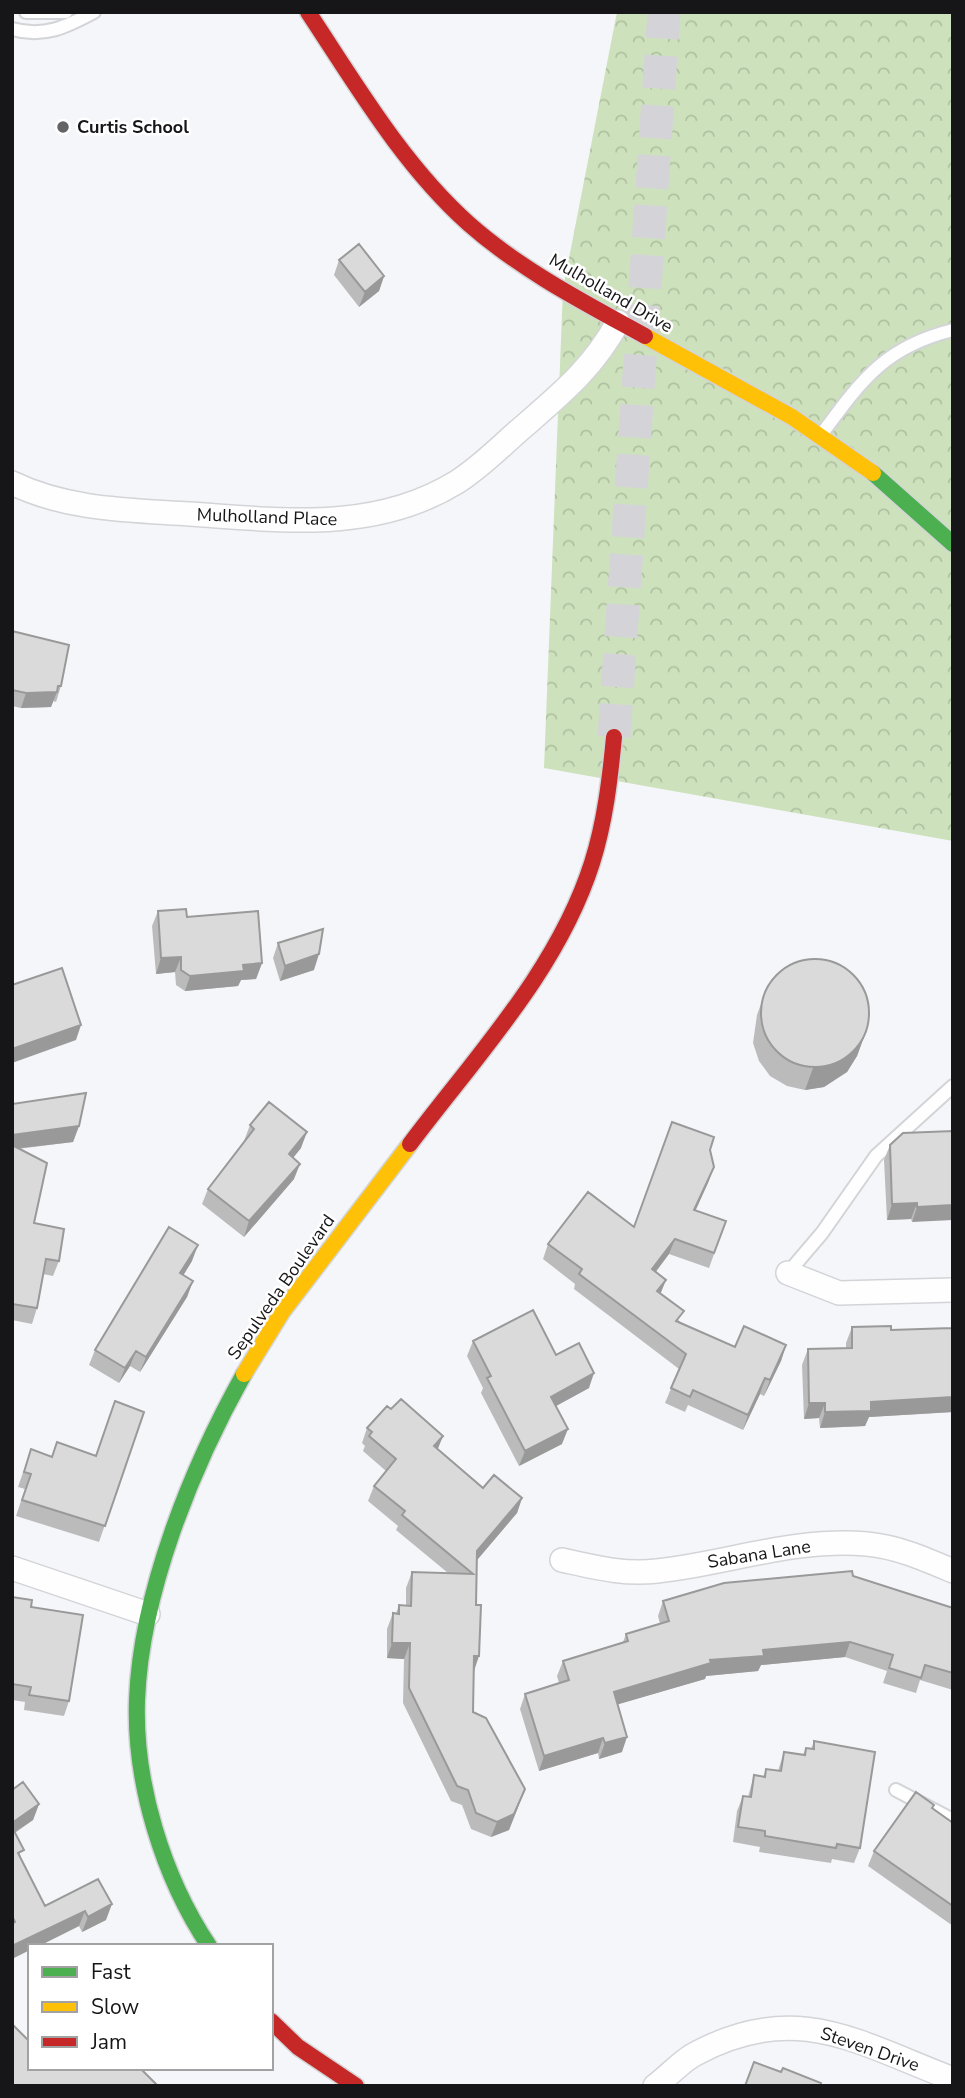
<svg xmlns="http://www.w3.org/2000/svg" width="965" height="2098" viewBox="0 0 965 2098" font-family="'Nunito Sans',sans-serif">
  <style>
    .forest { fill: url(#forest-crowns) }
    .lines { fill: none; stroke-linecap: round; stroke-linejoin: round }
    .secondary-tunnel { stroke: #d4d4d8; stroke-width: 33; stroke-dasharray: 33 17; stroke-linecap: butt }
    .lane-casing { stroke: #d3d4d7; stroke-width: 16 }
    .street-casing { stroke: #d3d4d7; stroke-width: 26 }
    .fast-casing { stroke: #d3d4d7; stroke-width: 19 }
    .slow-casing { stroke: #d3d4d7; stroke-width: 19 }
    .jam-casing { stroke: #d3d4d7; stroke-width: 19 }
    .lane { stroke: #fefefe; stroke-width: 12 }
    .street { stroke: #fefefe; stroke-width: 23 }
    .fast { stroke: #4caf50; stroke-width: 16 }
    .slow { stroke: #ffc107; stroke-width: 16 }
    .jam { stroke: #c62828; stroke-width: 16 }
    .wall { fill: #bcbbbc }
    .shaded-wall { fill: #999 }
    .building { fill: #dbdadb; stroke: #999; stroke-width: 2 }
    .poi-dot { fill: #646467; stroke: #fff; stroke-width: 2.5 }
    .labels { text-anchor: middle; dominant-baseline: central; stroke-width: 5; stroke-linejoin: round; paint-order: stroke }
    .poi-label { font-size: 18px; font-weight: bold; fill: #161618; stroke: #fff; text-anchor: start }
    .street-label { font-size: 18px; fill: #161618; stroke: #fff }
  </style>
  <defs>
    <pattern id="forest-crowns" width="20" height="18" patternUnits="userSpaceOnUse" patternTransform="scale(1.75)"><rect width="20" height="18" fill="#cde2bc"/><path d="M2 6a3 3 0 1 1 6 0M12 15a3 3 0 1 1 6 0" fill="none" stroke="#afc1a1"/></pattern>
  </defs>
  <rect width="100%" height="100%" fill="#f5f6fa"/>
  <path class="forest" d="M617 12H953V841L544 768 563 289Z"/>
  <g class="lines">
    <path class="secondary-tunnel" d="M614 737 664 12"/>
    <defs>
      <path id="lane" d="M26 12H66
        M12 29C44 38 66 27 94 12
        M821 435C861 381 884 347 953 330
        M788 1273 822 1233 876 1156 953 1086
        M896 1790 953 1820"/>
      <path id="street" d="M12 483C68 510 128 510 189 514 282 520 374 533 457 482 481 467 502 445 523 427 562 393 593 368 618 322
        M788 1273 839 1293 953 1290
        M562 1560C594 1567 624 1575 657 1571 729 1563 793 1538 867 1544 898 1547 925 1559 953 1571
        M12 1568 148 1614
        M655 2086C669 2076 682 2060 697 2053 797 2000 858 2043 953 2079"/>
      <path id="fast" d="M873 473 953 544
        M209 1946C163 1877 134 1783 137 1700 141 1592 192 1467 244 1374"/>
      <path id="slow" d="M645 336 792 417 873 473
        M244 1374 282 1312 410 1144"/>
      <path id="jam" d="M308 12C357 86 403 165 469 224 521 270 585 303 645 336
        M410 1144C476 1056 558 970 592 863 605 822 610 779 614 737
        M271 2021 298 2047 356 2086"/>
    </defs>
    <use href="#lane" class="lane-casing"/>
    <use href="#street" class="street-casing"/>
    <use href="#fast" class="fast-casing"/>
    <use href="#slow" class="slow-casing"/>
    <use href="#jam" class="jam-casing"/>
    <use href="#lane" class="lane"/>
    <use href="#street" class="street"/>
    <use href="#fast" class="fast"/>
    <use href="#slow" class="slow"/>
    <use href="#jam" class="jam"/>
  </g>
  <path class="wall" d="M339 260 384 276 379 291 359 307 334 275Z
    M12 631 61 686 56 702 53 701 51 707 21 708 12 706Z
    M158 911 187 917 262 963 256 979 241 980 238 986 185 991 176 985 175 972 156 974 152 926Z
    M278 943 314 970 280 981 273 958Z
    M765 993 865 1034 857 1056 847 1072 824 1087 805 1090 787 1086 770 1076 759 1061 753 1043 757 1015Z
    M12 1104 79 1126 73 1142 18 1149 34 1223 59 1261 53 1276 43 1274 37 1308 32 1324 12 1320Z
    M250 1125 301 1148 293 1158 294 1179 244 1237 202 1204 208 1189 244 1141Z
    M953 1131 912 1222 911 1219 887 1220 884 1160 890 1145Z
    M710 1150 714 1167 695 1210 726 1221 709 1268 669 1254 656 1272 661 1294 680 1322 735 1347 786 1345 781 1361 764 1396 760 1394 743 1430 688 1405 685 1412 665 1403 679 1369 574 1289 575 1284 543 1259 548 1244 634 1227Z
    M192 1261 183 1275 193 1281 187 1297 140 1372 130 1366 119 1383 89 1365 95 1350Z
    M953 1324V1412L869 1417 865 1426 820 1428 819 1418 804 1419 802 1365 808 1349 846 1348V1343L852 1327 891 1330 951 1328Z
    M473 1341 556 1355 589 1388 556 1406 562 1444 519 1466 481 1393 483 1388 467 1356Z
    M144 1412 99 1542 16 1516 25 1489 18 1487 31 1449 52 1457 96 1456Z
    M367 1428 438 1450 483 1488 522 1498 517 1513 477 1560 473 1712 519 1805 509 1830 491 1837 471 1829 462 1805 451 1801 403 1703 404 1659 387 1658V1629L393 1613H396L399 1605 406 1606V1588L412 1572 448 1573 396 1530 398 1526 368 1501 374 1486 386 1471 363 1451 365 1446 362 1443Z
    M853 1576 953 1608V1690L920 1680 916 1693 883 1683 887 1671 845 1657 761 1665 758 1671 706 1676 705 1679 618 1704 622 1752 599 1759 598 1753 539 1771 520 1709 525 1694 559 1683 557 1676 563 1661 623 1642 626 1634 660 1624 658 1616 663 1601Z
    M12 1597 31 1607 69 1701 64 1716 24 1710 25 1702 12 1700Z
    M814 1741 860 1848 854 1863 832 1859 831 1863 759 1852 760 1847 733 1842 737 1811 743 1796 748 1797 754 1775 763 1777 766 1769 778 1771 784 1752 803 1755 806 1748 811 1749Z
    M12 1790 39 1804 33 1820 15 1833 21 1858 45 1906 98 1879 106 1920 82 1932 79 1926 39 1946H30L12 1959Z
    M932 1808 953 1823V1926L868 1866 874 1851Z"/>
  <path class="shaded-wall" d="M384 276 379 291 359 307 365 292Z
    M57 692 51 707 21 708 26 693Z
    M319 954 314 970 280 981 285 966Z
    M181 957 175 972 156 974 161 958Z
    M262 963 256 979 241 980 238 986 185 991 190 976 243 965Z
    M81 1025 76 1040 12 1063V1049Z
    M865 1034 857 1056 847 1072 824 1087 805 1090 813 1068Z
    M79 1126 73 1142 12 1149V1135Z
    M307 1132 301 1148 283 1170 289 1154Z
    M300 1164 294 1179 244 1237 249 1221Z
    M714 1167 708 1183 689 1225 694 1210Z
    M917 1203 911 1219 887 1220 892 1204Z
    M953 1205V1220L912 1222 917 1207Z
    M675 1239 669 1254 646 1284 652 1269Z
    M198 1245 192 1261 175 1289 180 1273Z
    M666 1280 660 1295 657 1291Z
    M193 1281 187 1297 140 1372 146 1357Z
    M786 1345 781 1361 764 1396 770 1380Z
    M136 1351 130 1366 119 1383 125 1368Z
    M594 1373 589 1388 545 1412 551 1397Z
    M765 1378 760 1394 743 1430 748 1415Z
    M953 1397V1412L869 1417 865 1426 820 1428 825 1412 871 1402Z
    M809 1403H825L819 1418 804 1419Z
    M568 1429 562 1444 519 1466 525 1451Z
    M443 1436 437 1451 434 1446Z
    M522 1498 517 1513 472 1566 477 1551Z
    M850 1642 845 1657 761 1665 758 1671 706 1676 705 1679 609 1707 614 1692 710 1660 763 1650Z
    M392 1643H410L404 1659 387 1658Z
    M474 1656H479L474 1671Z
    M627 1737 622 1752 599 1759 605 1743Z
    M603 1738 598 1753 539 1771 544 1756Z
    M525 1789 509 1830 491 1837 497 1822Z
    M39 1804 33 1820 12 1834V1823Z
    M112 1904 106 1920 82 1932 88 1917Z
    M85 1911 79 1926 39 1946H30V1950L12 1959V1946Z"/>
  <path class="building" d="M359 244 384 276 365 292 339 260Z
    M12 631 69 645 61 686H58L57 692 26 693 12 690Z
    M186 909 187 917 258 911 262 963 243 965 244 971 190 976 181 970V957L161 958 158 911Z
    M323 929 319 954 285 966 278 943Z
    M761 1013a54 54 0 1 1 108 0a54 54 0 1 1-108 0Z
    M62 968 81 1025 12 1049V985Z
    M86 1093 79 1126 12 1135V1104Z
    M269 1102 307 1132 289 1154 300 1164 249 1221 208 1189 254 1129 250 1125Z
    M672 1122 714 1137 710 1150 714 1167 694 1210 726 1221 714 1253 675 1239 652 1269 666 1280 657 1291 684 1311 676 1321 735 1347 744 1326 786 1345 770 1380 765 1378 748 1415 693 1390 690 1397 671 1388 686 1354 579 1274 582 1269 548 1244 588 1192 634 1227Z
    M953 1131V1205L917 1207V1203L892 1204 890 1145 903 1133Z
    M12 1145 47 1163 34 1223 64 1229 59 1261 46 1259 37 1308 12 1304Z
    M169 1227 198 1245 180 1273 193 1281 146 1357 136 1351 125 1368 95 1350Z
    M533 1310 556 1355 579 1343 594 1373 551 1397 568 1429 525 1451 487 1378 491 1376 473 1341Z
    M953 1324V1397L871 1402V1411L825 1412V1403H809L808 1349 852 1348V1327L891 1326V1330L952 1328Z
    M401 1399 443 1436 434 1446 483 1488 494 1475 522 1498 477 1551 476 1605H481L479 1656H474L473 1712 486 1718 525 1789 514 1814 497 1822 476 1813 468 1790 457 1786 409 1688 410 1643H392L393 1613 399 1614V1605L411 1606 412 1572 473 1574 402 1515 405 1511 374 1486 396 1459 369 1436 372 1432 367 1428 387 1406 391 1409Z
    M115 1401 144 1412 105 1526 22 1500 31 1474 24 1472 31 1449 52 1457 57 1442 96 1456Z
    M852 1571 853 1576 953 1608V1673L925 1665 921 1678 889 1668 893 1655 850 1642 763 1650 764 1656 710 1660 711 1663 614 1692 627 1737 605 1743 603 1738 544 1756 525 1694 569 1680 563 1661 628 1641 626 1634 669 1621 663 1601 724 1583Z
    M12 1597 32 1600 31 1607 83 1615 69 1701 29 1695 31 1687 12 1684Z
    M814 1741 875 1752 860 1848 837 1844 836 1848 765 1836V1831L738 1827 743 1796 751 1797 754 1775 765 1777 766 1769 781 1771 784 1752 805 1755 806 1748 814 1749Z
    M23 1782 39 1804 12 1823V1790Z
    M916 1792 934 1805 932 1808 953 1823V1906L874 1851Z
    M12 1827 24 1850 18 1853 45 1906 98 1879 112 1904 88 1917 85 1911 12 1946V1924L15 1922 12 1916Z
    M12 2024 28 2040 30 2039V2068H140L158 2086H12Z
    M754 2062 781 2072 783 2068 821 2083 820 2086H745Z"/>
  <circle class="poi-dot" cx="63" cy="127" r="7"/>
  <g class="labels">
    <g class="poi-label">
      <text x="77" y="127">Curtis School</text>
    </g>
    <g class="street-label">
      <text transform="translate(611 293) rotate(30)">Mulholland Drive</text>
      <text transform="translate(267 517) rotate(2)">Mulholland Place</text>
      <text transform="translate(281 1287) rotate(-55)">Sepulveda Boulevard</text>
      <text transform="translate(759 1554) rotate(-9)">Sabana Lane</text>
      <text transform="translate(870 2049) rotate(19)">Steven Drive</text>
    </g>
  </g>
  <rect width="965" height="2098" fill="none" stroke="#161618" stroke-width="28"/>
  <rect x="28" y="1944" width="245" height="126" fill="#ffffff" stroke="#a2a2a3" stroke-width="2"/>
  <rect x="42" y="1967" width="35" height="10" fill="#4caf50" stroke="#a2a2a3" stroke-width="2"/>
  <text x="91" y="1979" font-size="21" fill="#161618">Fast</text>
  <rect x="42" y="2002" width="35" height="10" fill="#ffc107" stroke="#a2a2a3" stroke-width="2"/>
  <text x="91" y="2014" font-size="21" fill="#161618">Slow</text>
  <rect x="42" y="2037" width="35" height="10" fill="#c62828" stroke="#a2a2a3" stroke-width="2"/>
  <text x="91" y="2049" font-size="21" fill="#161618">Jam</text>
</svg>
